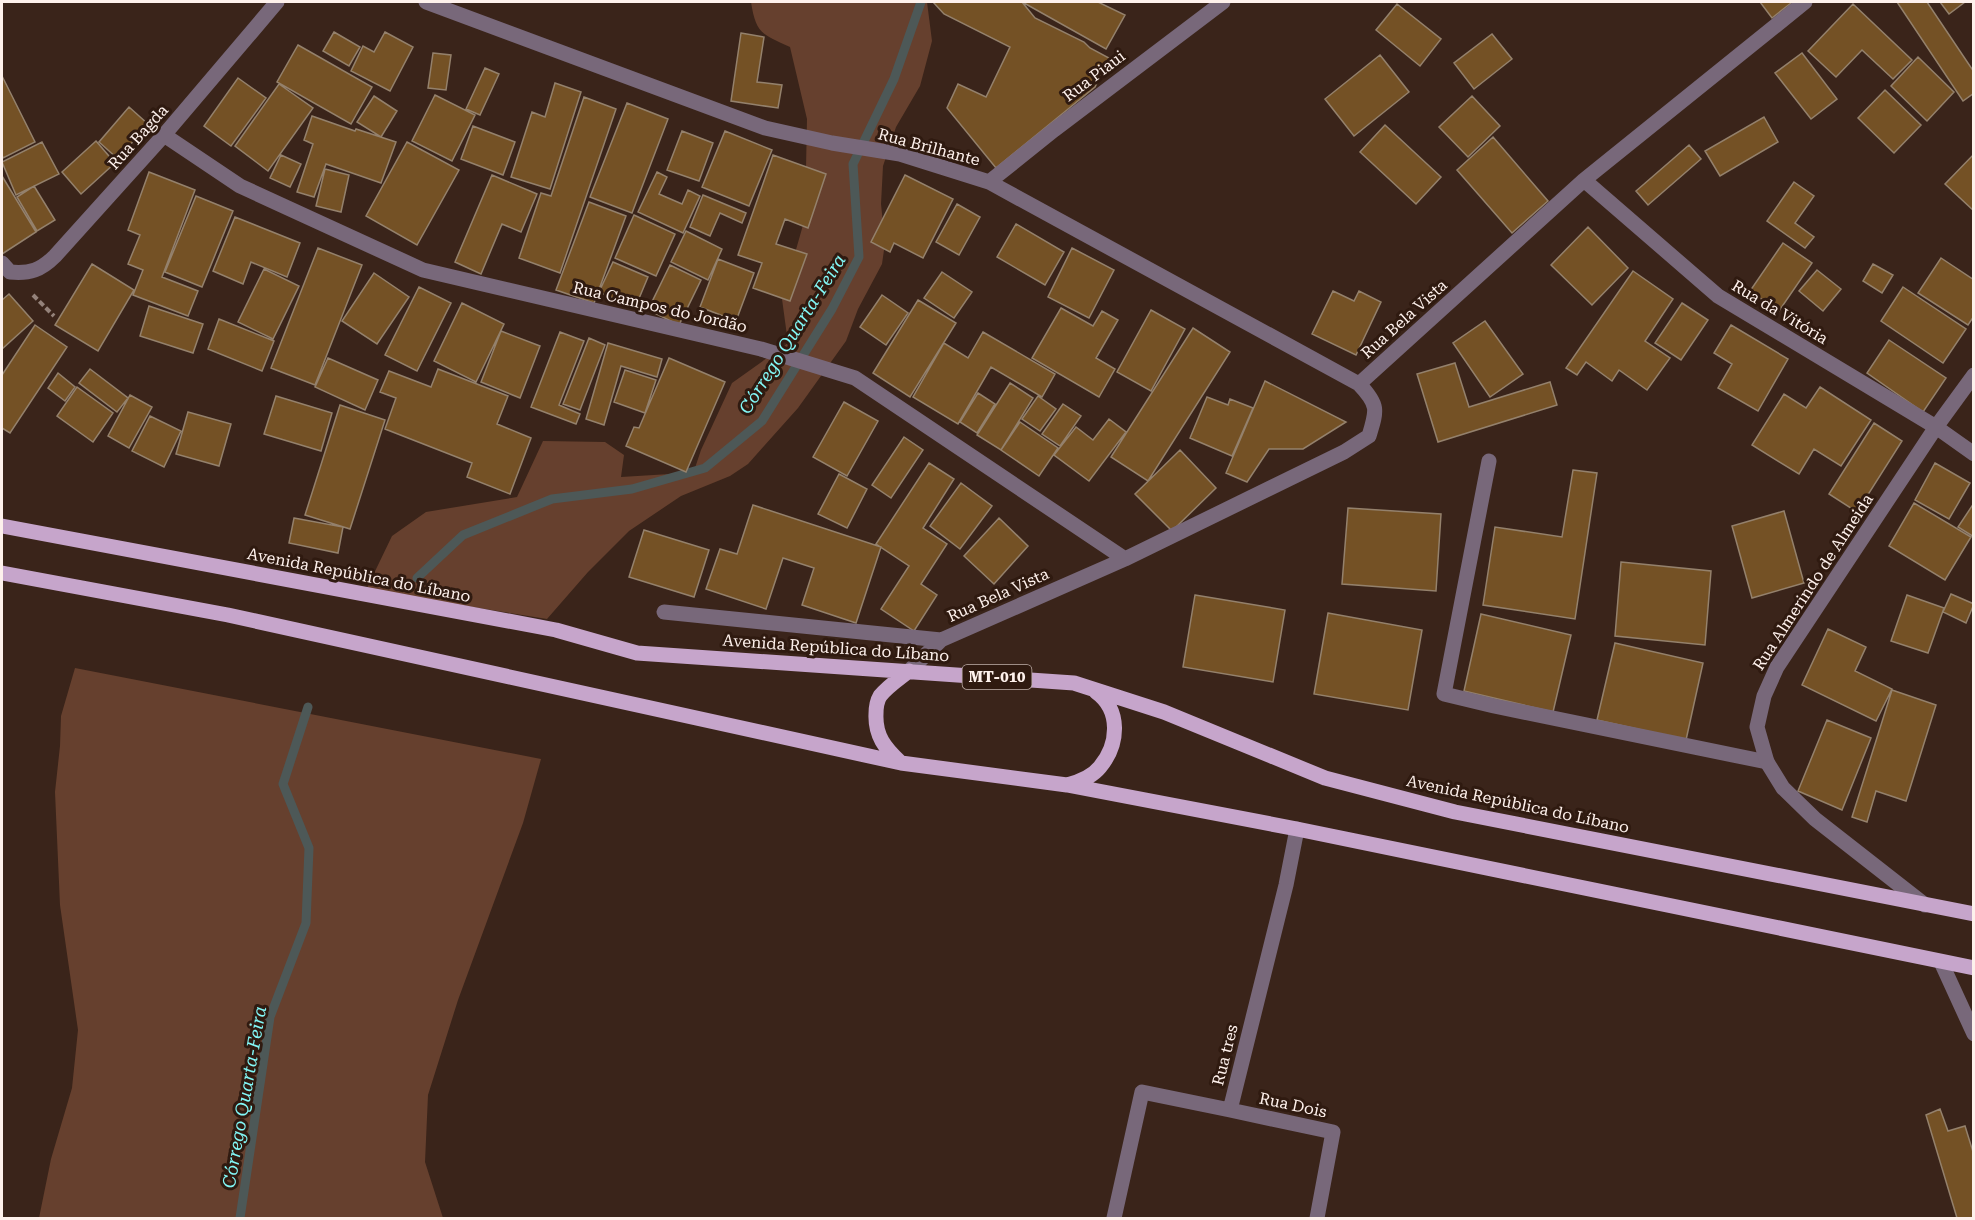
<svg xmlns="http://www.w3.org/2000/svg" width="1975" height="1220" viewBox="0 0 1975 1220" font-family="'Roboto Serif',serif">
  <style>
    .green { fill: #66402e }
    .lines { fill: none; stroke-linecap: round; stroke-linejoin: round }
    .stream { stroke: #4d5857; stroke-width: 9 }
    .building { fill: #745125; stroke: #94816c; stroke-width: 1.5 }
    .path { stroke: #94827a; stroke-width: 4; stroke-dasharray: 6 3; stroke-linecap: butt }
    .lane { stroke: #78687a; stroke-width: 15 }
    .street { stroke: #78687a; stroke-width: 15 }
    .primary { stroke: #c6a5cb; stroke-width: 15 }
    .labels { text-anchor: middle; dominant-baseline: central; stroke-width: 6; stroke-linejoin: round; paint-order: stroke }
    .shield { fill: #2f1a10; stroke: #c0b0aa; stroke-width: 1.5 }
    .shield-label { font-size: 15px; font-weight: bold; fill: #fef1ec }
    .street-label { font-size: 16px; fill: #fef1ec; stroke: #2f1a10 }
    .water-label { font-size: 18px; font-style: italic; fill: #83f8f7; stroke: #2f1a10 }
  </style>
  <rect width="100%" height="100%" fill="#3a241a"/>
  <path class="green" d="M751 2H927L932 41 920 86 896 127 883 166 881 204 885 243 882 264 858 309 846 341 798 408 748 464 730 476 681 496 629 531 588 572 547 619 366 590 392 536 426 512 517 497 543 441 605 442 624 455 621 477 670 474 695 468 701 450 732 383 788 343 782 299 805 218 807 119 790 47C762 34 756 34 751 2Z
    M75 668 541 759 523 823 458 1000 428 1095 425 1162 443 1218H39L51 1159 72 1088 78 1030 60 905 55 792 60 746 61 716Z"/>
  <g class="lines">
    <path class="stream" d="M417 578 463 535 552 499 632 489 705 468 762 421 832 309 859 257 853 164 894 79 921 2
      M240 1218 270 1017 306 923 309 848 283 784 308 707"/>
  </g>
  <path class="building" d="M933 2H1022L1035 18 1084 42 1090 48 1109 58 1095 87 996 168 947 108 958 84 986 97 1010 47 944 14Z
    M1025 2H1098L1125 15 1106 49 1024 3Z
    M1760 2H1790L1791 3 1772 18Z
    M1897 2H1927L1974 72V93L1963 101Z
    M1940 2H1965L1949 14Z
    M1397 4 1441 39 1420 66 1376 30Z
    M1853 4 1912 60 1893 79 1862 50 1836 77 1808 51Z
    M334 32 360 47 349 66 323 51Z
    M385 32 413 47 390 91 351 71 363 46 374 52Z
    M741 33 764 37 757 82 782 85 778 108 731 101Z
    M1492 34 1512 59 1474 89 1454 63Z
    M298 45 372 87 351 124 277 82Z
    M433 53 451 55 446 90 428 88Z
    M1802 53 1837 99 1811 119 1775 73Z
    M1380 55 1409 92 1354 136 1325 99Z
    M1918 57 1954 92 1927 121 1891 86Z
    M485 68 499 74 480 115 466 109Z
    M2 76 35 142 3 158 2 155Z
    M238 78 266 98 231 146 204 126Z
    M555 83 581 92 550 189 511 177 532 112 545 117Z
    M279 84 313 108 268 171 235 146Z
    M1885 90 1921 125 1894 153 1858 118Z
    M435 95 475 115 452 161 412 141Z
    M374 96 397 111 381 137 357 122Z
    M1472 96 1500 126 1468 157 1439 127Z
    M584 97 616 109 560 273 519 258 541 193 551 196Z
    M627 103 668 119 632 213 590 197Z
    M129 107 148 124 118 159 99 142Z
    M312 116 355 131 356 129 396 142 381 183 326 164 314 197 297 192 313 144 304 140Z
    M1764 117 1778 142 1720 176 1705 151Z
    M1385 125 1441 177 1416 204 1360 152Z
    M473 126 515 142 503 175 461 159Z
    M682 131 713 143 699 181 667 170Z
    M725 131 772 150 749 206 702 187Z
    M1493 137 1548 201 1512 233 1457 170Z
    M96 141 115 163 81 194 62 172Z
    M42 142 59 174 16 195 2 162Z
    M407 142 459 170 417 245 366 216Z
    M1689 145 1701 159 1648 205 1636 191Z
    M1974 154V211L1945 184Z
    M281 155 301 164 290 187 270 178Z
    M773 155 826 174 808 228 785 219 776 244 807 254 790 301 753 288 762 263 738 255Z
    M325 169 349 175 341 212 316 206Z
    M149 172 195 190 162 277 198 291 188 316 133 295 143 270 128 264 140 235 128 230Z
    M657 172 667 177 659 194 682 204 688 190 700 196 683 233 638 212Z
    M492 175 537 194 521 232 502 224 481 274 455 262Z
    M905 175 953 199 923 258 894 243 890 252 871 242Z
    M2 176 36 232 2 254Z
    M1794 182 1814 196 1795 223 1814 237 1805 248 1767 221Z
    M34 186 55 220 37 231 17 197Z
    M703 195 746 213 742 223 720 213 710 236 690 227Z
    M196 196 233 211 202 287 165 272Z
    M589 202 626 216 594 303 556 290Z
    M957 204 980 217 959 255 936 242Z
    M634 215 675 234 656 276 615 258Z
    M235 217 300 243 287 277 251 262 243 284 213 271Z
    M1016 224 1064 252 1045 285 997 257Z
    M1588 227 1628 268 1592 305 1551 265Z
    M686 231 722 249 708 280 671 262Z
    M1783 243 1812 263 1779 311 1750 291Z
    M318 248 362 265 315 385 271 368Z
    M1072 248 1114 270 1089 318 1048 297Z
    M1941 258 1974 280V316L1968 325 1918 293Z
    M718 259 754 273 736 321 700 307Z
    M613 262 648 277 635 308 599 292Z
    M92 264 134 290 98 351 55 325Z
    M1873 264 1893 275 1882 293 1863 281Z
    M670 265 701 280 679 325 648 310Z
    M264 269 299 286 273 339 238 322Z
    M1817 270 1841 289 1823 311 1799 291Z
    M1633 271 1673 299 1645 341 1670 358 1647 390 1619 370 1612 381 1586 362 1577 375 1566 368Z
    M942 272 972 292 954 318 924 298Z
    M374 273 409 297 377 344 342 321Z
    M419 287 451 303 417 371 385 355Z
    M1903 287 1966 329 1943 363 1881 321Z
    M1333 291 1354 301 1359 291 1381 302 1356 355 1312 334Z
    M9 294 33 321 2 349V300Z
    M882 295 908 313 886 345 860 327Z
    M918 300 956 323 910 397 873 373Z
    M462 303 504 324 476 382 434 361Z
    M1682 303 1708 320 1681 360 1655 343Z
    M149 306 203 324 193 353 140 336Z
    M1061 308 1093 326 1102 311 1118 320 1096 358 1115 369 1099 397 1032 358Z
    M1151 310 1185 329 1151 391 1117 372Z
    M219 319 274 341 262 371 208 349Z
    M1485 321 1523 374 1490 397 1453 343Z
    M35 325 67 347 10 433 2 428V375Z
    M1731 325 1788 359 1758 411 1718 388 1732 364 1714 353Z
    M1193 328 1230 352 1148 481 1111 457Z
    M501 331 540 346 520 398 481 382Z
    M560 332 584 341 559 405 580 414 576 424 531 407Z
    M983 332 1055 374 1042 397 991 367 958 424 913 397 944 343 968 358Z
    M589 338 605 345 580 410 563 404Z
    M1889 340 1946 378 1923 412 1867 373Z
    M608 343 662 359 657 377 621 366 604 425 586 419Z
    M328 358 378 380 365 410 315 387Z
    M669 358 725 382 686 472 626 446 634 427 639 428Z
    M1455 363 1469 407 1550 382 1557 405 1438 442 1417 374Z
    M90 369 128 398 117 412 79 383Z
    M438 369 508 396 497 424 531 438 510 494 467 477 472 463 385 429 396 398 380 392 389 371 431 387Z
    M625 370 656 380 645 413 614 402Z
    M58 373 75 387 65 401 48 388Z
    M1265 381 1346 422 1303 449H1269L1247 482 1226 473Z
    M1010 383 1033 398 1001 450 977 435Z
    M77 387 113 413 93 442 57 416Z
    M1820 387 1871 420 1841 466 1814 449 1799 474 1752 445 1784 394 1806 408Z
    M978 393 995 404 977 433 960 422Z
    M130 395 152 407 129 448 108 436Z
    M276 396 332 413 321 451 264 434Z
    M1038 396 1056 409 1040 431 1022 419Z
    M1207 397 1228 405 1230 399 1253 408 1232 456 1190 438Z
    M844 402 878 421 847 476 813 457Z
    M1063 404 1081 416 1060 446 1042 434Z
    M340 405 385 420 350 529 305 515Z
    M188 412 231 424 219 466 176 454Z
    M150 416 181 431 164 467 132 451Z
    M1109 419 1126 432 1089 481 1054 455 1076 427 1093 440Z
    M1020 422 1058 448 1039 476 1001 450Z
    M1874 423 1902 441 1857 512 1829 494Z
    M904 437 923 450 891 498 872 485Z
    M1180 450 1216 488 1172 531 1135 494Z
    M929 463 954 479 923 528 947 544 921 584 937 595 914 631 881 609 909 566 876 544Z
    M1935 463 1970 483 1949 519 1915 500Z
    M1573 470 1597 473 1575 619 1483 605 1495 527 1562 537Z
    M839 474 867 489 847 528 818 514Z
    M961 483 992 506 960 549 930 526Z
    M1914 503 1971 537 1945 580 1889 546Z
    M1974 503V537L1958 527Z
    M753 505 881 547 856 623 802 605 814 568 783 558 766 609 706 589 720 549 737 554Z
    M1348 508 1441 514 1436 591 1342 584Z
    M1784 511 1804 583 1752 598 1732 526Z
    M294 518 343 527 338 553 289 543Z
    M999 518 1028 546 994 584 964 556Z
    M644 530 709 550 694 597 629 577Z
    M1621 562 1711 571 1705 645 1615 636Z
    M1951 594 1974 604 1966 623 1943 612Z
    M1195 595 1285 610 1273 682 1183 667Z
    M1907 595 1944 608 1928 653 1891 641Z
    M1328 613 1422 630 1408 710 1314 694Z
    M1481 614 1571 635 1553 712 1464 691Z
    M1828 629 1866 647 1855 671 1892 689 1876 721 1802 685Z
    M1615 643 1703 663 1686 740 1597 720Z
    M1892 690 1936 705 1906 801 1876 791 1867 822 1852 817Z
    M1827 720 1871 738 1842 810 1798 791Z
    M1940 1109 1948 1131 1965 1126 1974 1155V1218H1957L1926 1115Z"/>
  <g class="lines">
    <path class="path" d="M33 295 54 316"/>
    <path class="lane" d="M1489 461 1444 694 1494 706 1767 762
      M1941 962 1974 1034"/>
    <path class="street" d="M426 2 765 128 832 143 900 154 989 182 1359 384C1379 405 1377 410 1369 436L1344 452 1125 559 941 640 909 671
      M164 135 240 186 423 270 761 349 855 378 1125 559
      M1584 180 1718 296 1936 427 1974 454
      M989 182 1054 130 1223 2
      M2 263 10 272C30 274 41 270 55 256L164 135 277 2
      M1359 384 1584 180 1805 2
      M664 612 941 640
      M1925 905 1815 819 1783 788 1767 762 1757 727 1764 696 1777 667 1936 427 1974 375
      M1230 1110 1333 1132 1317 1218
      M1114 1218 1142 1092 1230 1110 1286 885 1297 829"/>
    <path class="primary" d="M2 526 556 630 637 653 1074 683 1164 712 1325 778 1455 812 1974 914
      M2 573 228 615 901 763 1067 785 1297 829 1974 968
      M900 762C885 748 875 736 876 714 876 708 877 701 880 696 888 686 899 679 909 671
      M1067 785C1079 782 1092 777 1100 767 1119 744 1121 710 1096 692"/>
  </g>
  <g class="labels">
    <rect class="shield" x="962.5" y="665" width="69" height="24" rx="4.5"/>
    <g class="shield-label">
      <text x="997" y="677">MT-010</text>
    </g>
    <g class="street-label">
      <text transform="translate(1094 76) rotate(-37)">Rua Piaui</text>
      <text transform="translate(138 137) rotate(-48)">Rua Bagda</text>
      <text transform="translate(929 147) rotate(15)">Rua Brilhante</text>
      <text transform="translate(660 307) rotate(13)">Rua Campos do Jordão</text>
      <text transform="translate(1780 312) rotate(31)">Rua da Vitória</text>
      <text transform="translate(1404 319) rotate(-42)">Rua Bela Vista</text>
      <text transform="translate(359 575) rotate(11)">Avenida República do Líbano</text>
      <text transform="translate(1813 582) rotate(-57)">Rua Almerindo de Almeida</text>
      <text transform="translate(998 595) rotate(-24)">Rua Bela Vista</text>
      <text transform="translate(836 648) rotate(4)">Avenida República do Líbano</text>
      <text transform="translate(1518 804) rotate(12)">Avenida República do Líbano</text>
      <text transform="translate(1225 1055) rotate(-76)">Rua tres</text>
      <text transform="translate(1293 1105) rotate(12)">Rua Dois</text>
    </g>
    <g class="water-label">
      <text transform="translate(792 334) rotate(-58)">Córrego Quarta-Feira</text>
      <text transform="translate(244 1097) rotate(-80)">Córrego Quarta-Feira</text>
    </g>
  </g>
  <rect width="1975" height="1220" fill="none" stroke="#fef1ec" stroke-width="6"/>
</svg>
